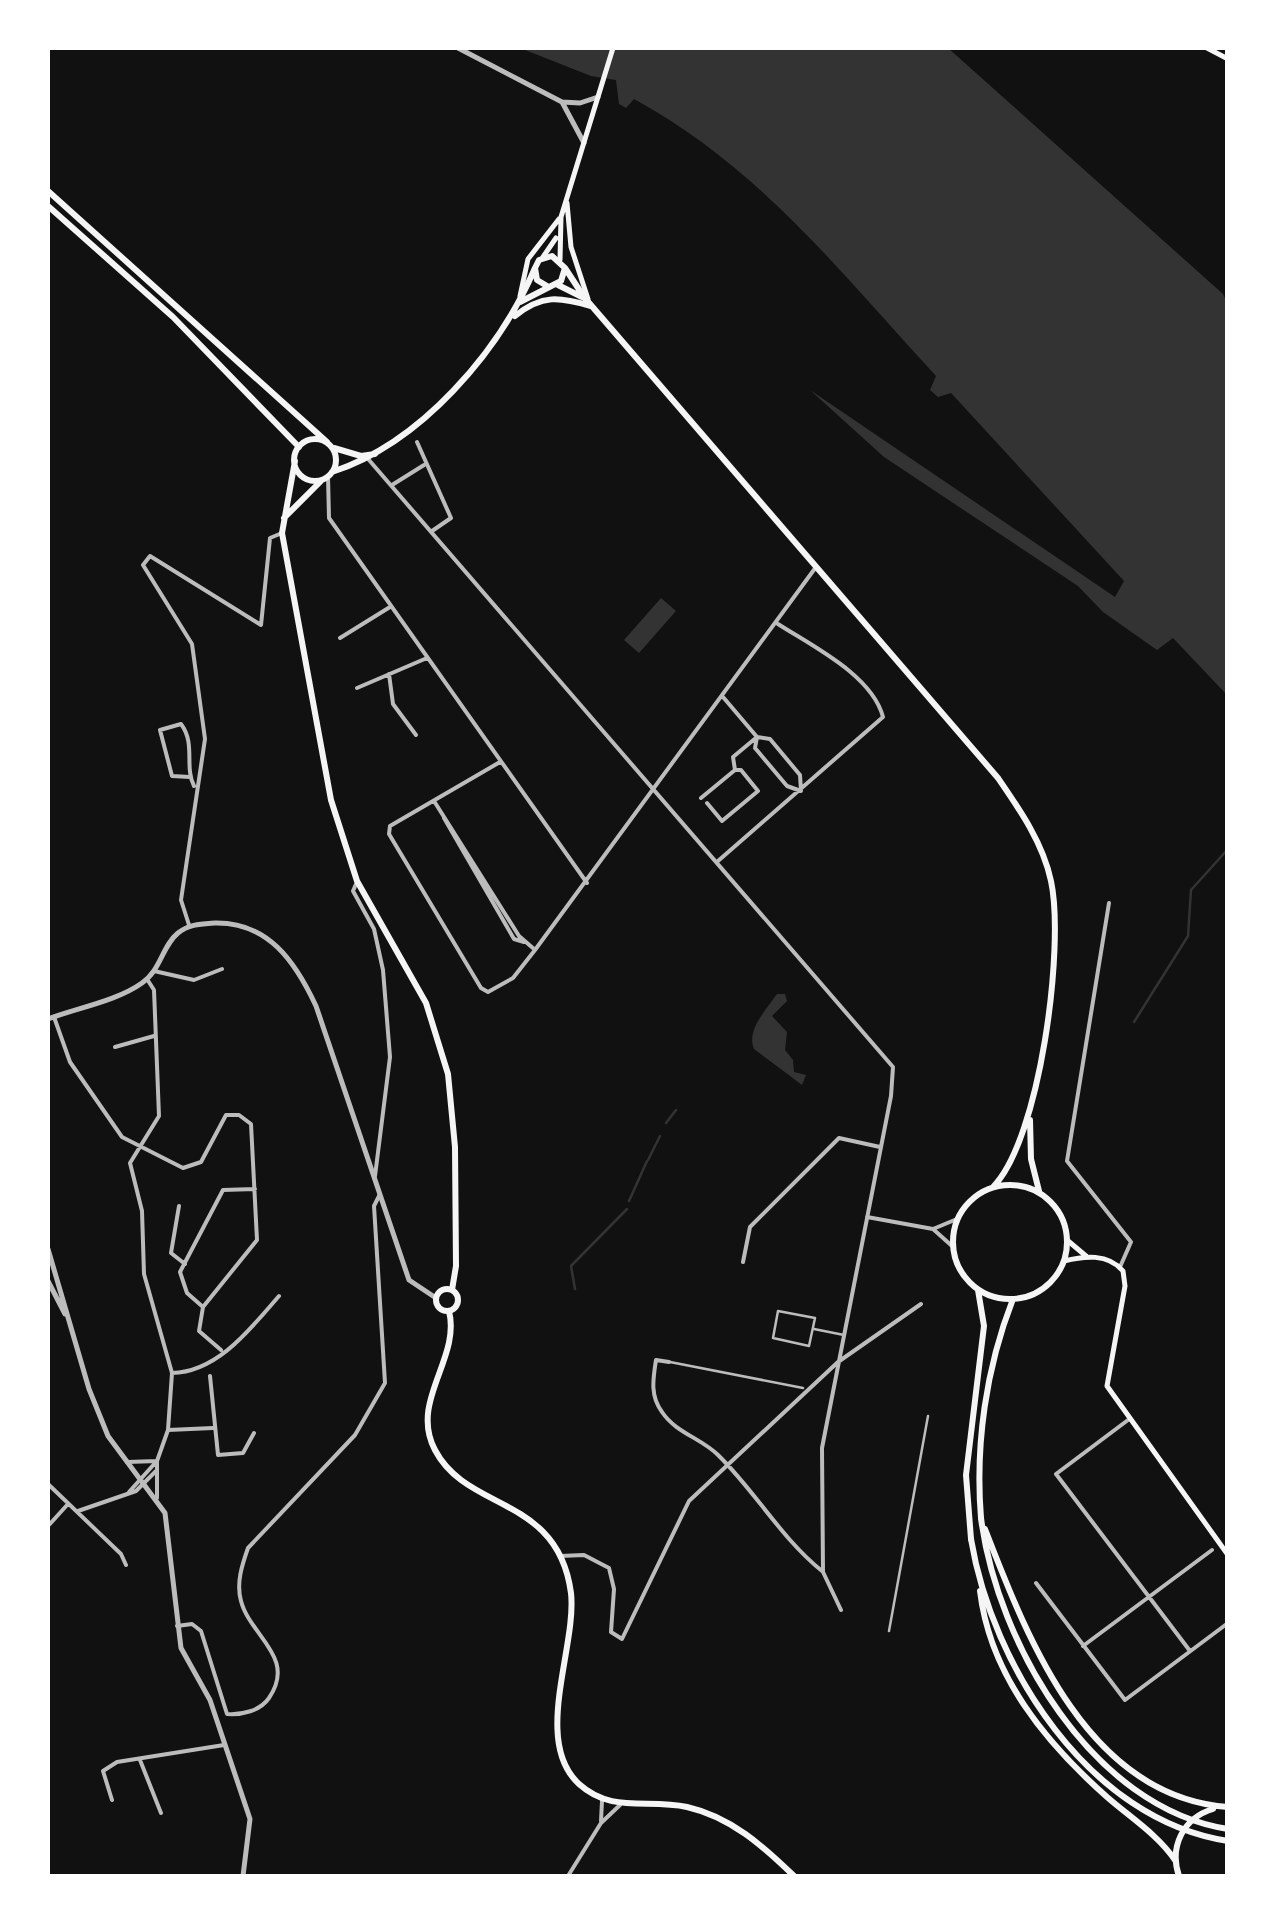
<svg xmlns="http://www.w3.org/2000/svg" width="1275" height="1924" viewBox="0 0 1275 1924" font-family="'PT Sans Narrow',sans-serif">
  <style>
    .water { fill: #333 }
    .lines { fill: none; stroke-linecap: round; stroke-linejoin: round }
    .stream { stroke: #333; stroke-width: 2.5 }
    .pedestrian { stroke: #bcbcbc; stroke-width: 2.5 }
    .minor { stroke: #bcbcbc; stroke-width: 4 }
    .tertiary { stroke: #bcbcbc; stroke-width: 5 }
    .secondary { stroke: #f5f5f5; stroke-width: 5 }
    .primary { stroke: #f5f5f5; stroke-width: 6 }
    .trunk { stroke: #f5f5f5; stroke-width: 6 }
  </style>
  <rect width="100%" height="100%" fill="#111"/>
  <path class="water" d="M520 48H948L1223 294 1228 305 1227 695 1173 638 1157 650 1103 612 1078 586 884 457 810 390 1115 597 1124 581 951 393 938 397 930 390 936 376C841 273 759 167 634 99L626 108 619 104 616 80 591 76Z
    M661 598 676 611 639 653 624 640Z
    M777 994H785L787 1001 772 1016 787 1032 785 1050 793 1060 794 1072 806 1075 802 1085 754 1049C746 1030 766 1010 777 994Z"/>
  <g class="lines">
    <path class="stream" d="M1134 1022 1188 936 1191 890 1228 849
      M666 1123 676 1110
      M648 1160 660 1136
      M629 1201 647 1161
      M575 1289 571 1266 627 1209"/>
    <path class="pedestrian" d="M778 1311 815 1318 809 1346 773 1338Z
      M814 1329 844 1335
      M670 1362 803 1388
      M889 1631 928 1416"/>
    <path class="minor" d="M417 442 451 518 432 531
      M369 460 893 1067 891 1096 822 1448 823 1572 841 1610
      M328 476 329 518 587 883
      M392 485 424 465
      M340 638 390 607
      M389 674 393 704 416 735
      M357 688 427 658
      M723 697 757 737 770 739 800 775 801 791 787 786 755 748 757 737
      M500 762 390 826 389 834 481 988 488 992 513 978 535 950 816 567
      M190 777 172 776 160 730 181 724C196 744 184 766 194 786
      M701 798 735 770 733 757 757 737
      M434 801 519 936 534 949
      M707 803 722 821 758 791 741 770H735
      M444 818 514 939 524 942
      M718 861 883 717C872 675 812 646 778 624
      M356 884 353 891 374 929 383 970 390 1057 375 1176
      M1109 903 1067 1161 1131 1242 1120 1267
      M189 925 181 900 205 739 192 644 143 565 150 556 261 625 270 538 282 533
      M154 971 194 980 222 969
      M147 979 154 990 159 1116 130 1163 142 1211 144 1274 172 1373 168 1430 157 1461V1498
      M54 1017 70 1062 122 1137 183 1168 201 1162 226 1115H239L251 1124 257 1240 203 1307 199 1331 221 1350
      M115 1047 154 1036
      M179 1206 171 1253 185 1264
      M867 1217 933 1229 952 1246
      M933 1229 957 1219
      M743 1262 750 1227 839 1138 880 1147
      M203 1307 187 1293 180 1272 223 1190 255 1189
      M669 1362 656 1360C653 1379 650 1396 662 1412 676 1433 701 1438 718 1455 755 1491 781 1538 822 1571
      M172 1373C218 1372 251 1328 279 1296
      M210 1376 218 1455 243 1453 254 1433
      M1128 1420 1056 1474 1190 1651
      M168 1430 213 1428
      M127 1462 157 1461
      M48 1484 121 1554 126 1565
      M129 1492 156 1462
      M78 1511 136 1491 156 1471
      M48 1526 68 1504
      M560 1556 584 1555 609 1568 614 1589 611 1632 622 1639 689 1501 838 1362 921 1304
      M1036 1583 1125 1700 1228 1623
      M177 1626 192 1624 201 1631 227 1714C242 1715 260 1711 269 1698 297 1657 250 1636 241 1601 236 1583 242 1565 248 1548L355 1435 385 1383 374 1206 379 1196
      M1083 1646 1212 1550
      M140 1760 161 1813
      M112 1800 103 1771 117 1762 224 1745
      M601 1821 602 1801
      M568 1876 601 1823 620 1805"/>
    <path class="tertiary" d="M458 48 562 102 580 103 598 97
      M562 102 584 143
      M48 1019C77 1008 117 1001 142 983 161 970 162 946 178 933 189 924 201 924 215 923 268 922 295 961 316 1006L409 1280 436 1298
      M48 1249 89 1389 108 1436 165 1513 181 1648 210 1700 250 1819 243 1876
      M48 1281 65 1314"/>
    <path class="secondary" d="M1207 48 1228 59
      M567 203 571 247 588 299
      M543 257 556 238
      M560 260 561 217 613 48
      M520 296 528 259 559 219
      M1067 1240 1086 1256
      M1064 1261C1084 1256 1108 1253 1123 1271L1125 1286 1107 1386 1228 1555"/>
    <path class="primary" d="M48 191 327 442
      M48 206 173 317 299 447
      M565 268 584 297 998 778C1020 810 1043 843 1051 881 1065 946 1040 1140 993 1187
      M558 285 582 297
      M520 302 561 281 565 268 552 256 539 260 535 268 537 280 547 286
      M515 316C542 294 560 297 591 306
      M294 460a21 21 0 1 1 42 0a21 21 0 1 1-42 0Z
      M334 448 361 456 375 454
      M295 461 282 533 331 800 357 881 426 1003 448 1074 455 1147 456 1266 452 1290
      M332 472C421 443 499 352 535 268
      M284 518 321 481
      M1030 1120 1031 1159 1039 1191
      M953 1242a57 57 0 1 1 114 0a57 57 0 1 1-114 0Z
      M436 1300a11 11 0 1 1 22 0a11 11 0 1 1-22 0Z
      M449 1311C461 1359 409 1401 435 1450 467 1512 558 1495 571 1593 577 1647 532 1741 579 1784 612 1814 648 1798 687 1807 731 1817 763 1846 794 1876
      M981 1518C975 1445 986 1368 1013 1299
      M971 1539 966 1475 984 1326 978 1290"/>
    <path class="trunk" d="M981 1518C997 1643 1092 1808 1228 1829
      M985 1529C1028 1640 1088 1797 1228 1807
      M971 1539C992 1666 1089 1820 1228 1841
      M980 1591C990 1675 1045 1742 1107 1797 1131 1818 1157 1834 1175 1860
      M1179 1876C1169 1847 1183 1818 1213 1809"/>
  </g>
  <rect width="1275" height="1924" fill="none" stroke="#ffffff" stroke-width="100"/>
</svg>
